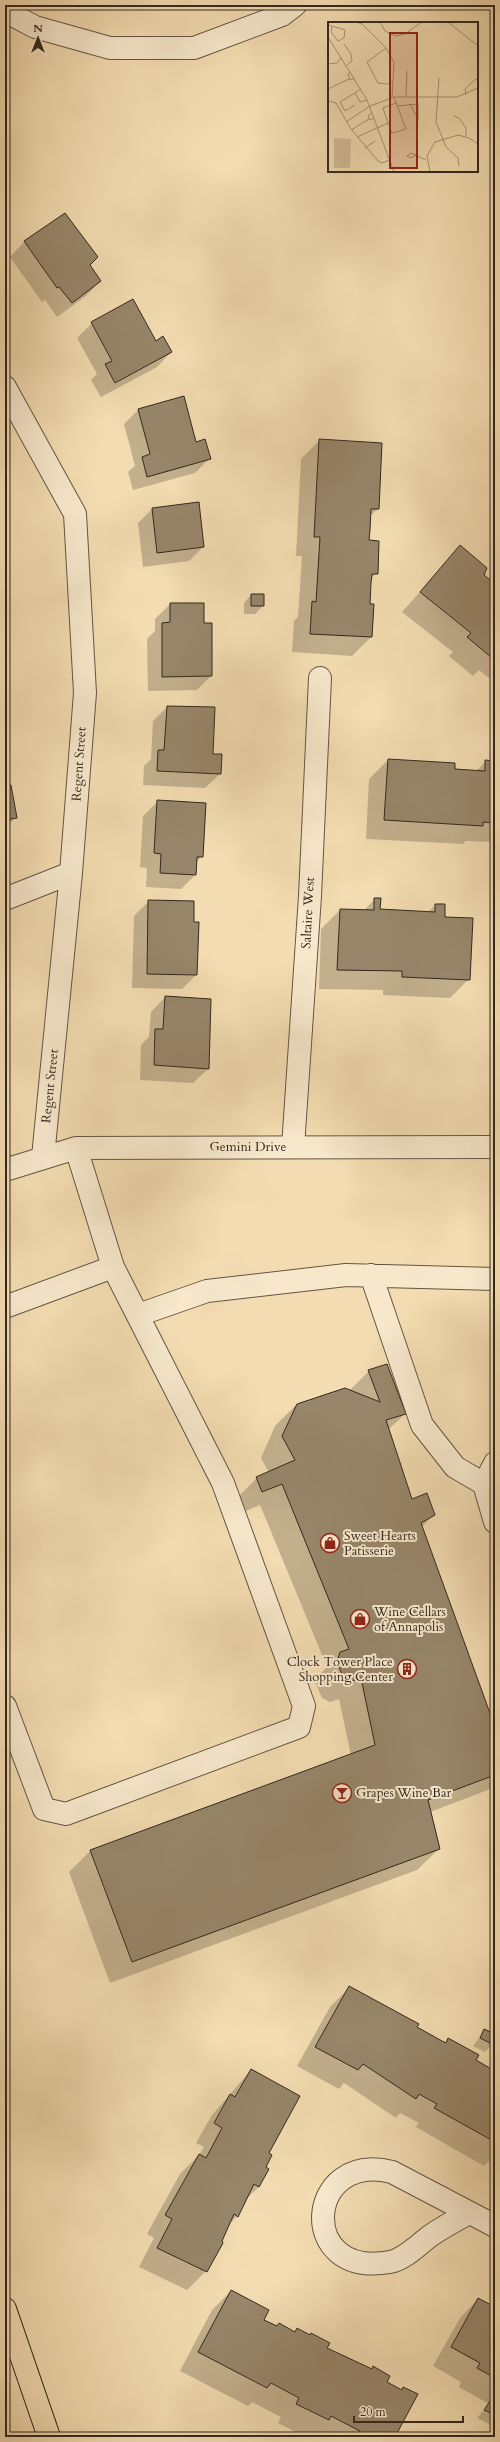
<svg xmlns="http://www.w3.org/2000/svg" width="500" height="2442" viewBox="0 0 500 2442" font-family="Cardo,serif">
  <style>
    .shadow { fill: #0003 }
    .building { fill: #97866a; stroke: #33281e }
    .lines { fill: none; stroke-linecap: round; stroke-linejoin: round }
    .minor-casing { stroke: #635543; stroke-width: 24 }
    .major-casing { stroke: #33281e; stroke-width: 24 }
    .minor { stroke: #f7e8cc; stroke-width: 22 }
    .major { stroke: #f3dcb1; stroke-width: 22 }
    .labels { text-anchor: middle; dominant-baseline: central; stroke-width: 4; stroke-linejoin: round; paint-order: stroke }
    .street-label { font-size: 13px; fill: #33281e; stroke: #f7e8cc }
    .poi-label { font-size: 13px; fill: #33281e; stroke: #f7e8cc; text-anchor: start }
    .inset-road { fill: none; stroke: #a69476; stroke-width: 1 }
    .view { fill: #8f2418; fill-opacity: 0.15; stroke: #8f2418; stroke-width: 2 }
    .inset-edge { fill: none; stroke: #33281e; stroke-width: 2 }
  </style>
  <rect width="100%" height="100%" fill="#f3dcb1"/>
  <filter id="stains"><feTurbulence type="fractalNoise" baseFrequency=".005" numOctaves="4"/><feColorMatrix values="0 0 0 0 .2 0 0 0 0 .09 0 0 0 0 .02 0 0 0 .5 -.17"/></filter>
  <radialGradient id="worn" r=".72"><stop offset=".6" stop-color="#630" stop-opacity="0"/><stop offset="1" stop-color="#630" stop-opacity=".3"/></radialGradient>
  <path class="shadow" d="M65 214 89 265 100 281 86 296 57 317 45 300 42 302 10 257 24 242Z
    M92 323 156 342 171 352 157 367 101 397 91 380 97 374 77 338Z
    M183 398 195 443 209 459 195 473 133 490 128 472 135 466 124 424 138 410Z
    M320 440 378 509 369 517 368 541 377 573 370 579 369 605H373L371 637 352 656 292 652 294 621 298 617 302 556H296L301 459Z
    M152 509 203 547 189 561 143 567 138 523Z
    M460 547 483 576 495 586V683L479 670 473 676 449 656 453 652 402 612Z
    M251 595 263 606 255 614H244V603Z
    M170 604 203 624 211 676 197 690 148 691 147 639 155 631V619Z
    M167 707 212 755 220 774 205 788 143 785 144 766 151 759 153 721Z
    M388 760 476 771 486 761 495 762V842L466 841 463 844 366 839 369 779Z
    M5 788 16 817 5 828Z
    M158 801 202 856 196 863 195 875 181 889 146 887 147 868 140 867 143 816Z
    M375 899 379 910 428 912 435 905 444 918 469 979 450 998 383 995V990L319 989 321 929 340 910 363 911Z
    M149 901 196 975 182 989 132 988 134 916Z
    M165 997 208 1069 193 1083 140 1080 141 1045 149 1037 151 1012Z
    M369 1371 405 1414 388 1430 411 1501 434 1514 422 1527 495 1730V1783L488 1790 430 1812 439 1849 417 1870 110 1983 69 1872 90 1851 351 1755 339 1699 330 1702 322 1698 316 1684 319 1675 327 1667 260 1505 241 1513 235 1500 257 1478 269 1473 261 1458 275 1426 297 1404 349 1391Z
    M349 1988 445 2043 448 2040 475 2060 495 2072V2155L484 2166 416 2127 419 2123 400 2113 396 2118 344 2083 339 2089 297 2066 330 2007Z
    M485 2030 495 2036 493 2044 485 2052 473 2046Z
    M251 2070 268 2154 264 2168 259 2187 245 2200 237 2216 228 2226 206 2271 187 2290 139 2267 154 2238 147 2234 180 2174 199 2155 204 2147 196 2143 212 2115Z
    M231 2291 263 2320 294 2333 297 2329 342 2357 344 2355 371 2369 373 2367 386 2382 401 2391 404 2388 394 2437H317L313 2435 305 2437 278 2423 281 2417 252 2402 248 2406 180 2371 212 2310Z
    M478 2299 495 2308V2418L489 2424 477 2418 489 2404 459 2387 461 2382 433 2366 460 2318Z"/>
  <path class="building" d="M65 213 98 257 90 265 101 281 72 303 59 287 57 288 24 241Z
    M133 299 156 341 163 336 172 352 115 383 105 364 112 361 91 322Z
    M184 396 196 442 205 439 211 459 147 477 142 457 150 454 138 409Z
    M319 439 382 443 379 509H371L370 530 369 540 379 541 378 574H372L371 583 370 604H374L372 637 310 634 312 601 316 602 320 537H314Z
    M199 502 204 547 157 553 152 508Z
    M460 545 487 568 484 575 495 584V655L492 658 467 637 471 633 420 592Z
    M251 594H264V606H251Z
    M170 603H204V623H212V676L162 677V623L170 622Z
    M167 706 215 707 213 754H222L221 774 157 771 158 750H164Z
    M388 759 455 763V769L485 771V760L495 761V823L483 822V826L384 820Z
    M11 785 17 818 5 820V787Z
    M157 800 206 803 203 857H197L196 875 160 873 161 854 154 853Z
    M374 898H381L380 909 435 912V904H445V917L473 918 470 980 402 977V971L337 970 340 909 374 910Z
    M148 900 194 901V922H199L197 975 147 974Z
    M165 996 211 999 209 1069 154 1065 155 1029H163Z
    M387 1364 406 1414 386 1420 412 1499 427 1493 435 1515 421 1523 495 1727V1775L428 1800 440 1849 132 1962 90 1850 375 1745 361 1678 352 1681 343 1677 337 1662 340 1652 349 1649 282 1484 262 1492 256 1477 295 1460 282 1436 297 1404 345 1388 380 1402 368 1370Z
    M349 1986 419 2024 417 2027 442 2041 446 2043 448 2038 479 2055 476 2060 495 2071V2142L434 2108 437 2104 419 2094 416 2099 363 2064 358 2070 315 2047Z
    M484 2029 495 2034 494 2045 480 2038Z
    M251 2069 300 2096 269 2153 272 2155 266 2167 269 2169 259 2187 254 2184 238 2217 234 2214 222 2241 223 2243 207 2272 157 2248 172 2219 165 2215 199 2154 206 2158 222 2128 214 2123 230 2094 235 2097Z
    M231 2290 269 2310 264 2320 277 2326 279 2323 295 2332 297 2328 310 2335 311 2333 330 2343 327 2348 372 2369 373 2366 390 2376 387 2382 402 2390 403 2387 418 2394 395 2437H358L356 2436 360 2431 331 2416 329 2420 296 2404 299 2398 271 2383 267 2388 198 2352Z
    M478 2298 495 2307V2378L477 2368 480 2363 451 2347Z
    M490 2401 495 2404V2415L484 2410Z"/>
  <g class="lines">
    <defs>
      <path id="minor" d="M5 11 35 27 110 48H194L282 15 295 5
        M5 387 75 514 85 693 71 873 43 1157
        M5 899 71 873
        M293 1147 310 896 320 678
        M5 1170 76 1148 495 1147
        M371 1275 422 1425 455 1467 484 1484
        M5 1307 113 1267
        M138 1315 207 1291 346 1275 495 1279
        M495 1463 484 1484 495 1522
        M5 1706 44 1809 66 1814 299 1727 304 1706 223 1483 113 1267 76 1148
        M469 2213C456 2220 443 2227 430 2236 418 2245 405 2259 390 2262 295 2279 306 2150 392 2172L495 2226"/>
      <path id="major" d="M5 2309 49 2437"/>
    </defs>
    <use href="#minor" class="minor-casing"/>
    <use href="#major" class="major-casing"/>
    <use href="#minor" class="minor"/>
    <use href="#major" class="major"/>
  </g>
  <defs>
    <symbol id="shop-ring" viewBox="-11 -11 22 22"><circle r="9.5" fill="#f7e8cc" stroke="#8f2418" stroke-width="1.5"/><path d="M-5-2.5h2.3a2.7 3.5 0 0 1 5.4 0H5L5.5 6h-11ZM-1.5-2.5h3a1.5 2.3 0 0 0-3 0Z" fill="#8f2418"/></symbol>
    <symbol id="building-ring" viewBox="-11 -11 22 22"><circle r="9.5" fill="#f7e8cc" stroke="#8f2418" stroke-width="1.5"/><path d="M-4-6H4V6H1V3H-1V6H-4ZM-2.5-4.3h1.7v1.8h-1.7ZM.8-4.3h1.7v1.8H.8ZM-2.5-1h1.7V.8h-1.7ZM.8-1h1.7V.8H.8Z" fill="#8f2418"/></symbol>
    <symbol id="bar-ring" viewBox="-11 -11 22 22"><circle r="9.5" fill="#f7e8cc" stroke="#8f2418" stroke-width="1.5"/><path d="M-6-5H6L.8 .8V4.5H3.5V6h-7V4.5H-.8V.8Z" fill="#8f2418"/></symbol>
  </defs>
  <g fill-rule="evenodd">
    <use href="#shop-ring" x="319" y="1532" width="22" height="22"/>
    <use href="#shop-ring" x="349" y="1608" width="22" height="22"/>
    <use href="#building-ring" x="396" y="1658" width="22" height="22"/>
    <use href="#bar-ring" x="331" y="1782" width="22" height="22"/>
  </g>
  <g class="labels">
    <g class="street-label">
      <text transform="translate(79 764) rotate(-86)">Regent Street</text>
      <text transform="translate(308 913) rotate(-87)">Saltaire West</text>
      <text transform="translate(50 1086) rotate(-84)">Regent Street</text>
      <text x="248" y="1147">Gemini Drive</text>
    </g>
    <g class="poi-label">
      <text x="344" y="1536">Sweet Hearts<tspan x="344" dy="15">Patisserie</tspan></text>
      <text x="374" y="1612">Wine Cellars<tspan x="374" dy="15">of Annapolis</tspan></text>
      <text x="393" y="1662" text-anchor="end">Clock Tower Place<tspan x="393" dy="15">Shopping Center</tspan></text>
      <text x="356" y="1793">Grapes Wine Bar</text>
    </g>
  </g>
  <g transform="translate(328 22)">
    <rect width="150" height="150" fill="#f3dcb1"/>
    <path d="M6 116 23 117 22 146H6Z" fill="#d2bd98"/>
    <path class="inset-road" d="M28 0 34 2 58 26 66 40 64 75M52 0 57 9 68 14 77 12 94 0M120 0 150 24M0 3 17 8 16 16 10 19 3 10 4 5M0 15 39 78 66 150M16 22 23 32 24 39 19 43M58 26 39 40 50 61 59 62 65 59M0 42 9 41 13 36M22 50 20 52 22 58 27 56M111 56 108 100 118 125 130 136 131 144M0 67 21 57M33 67 27 71 32 80 39 78M27 71 12 80 17 89 27 83M138 73 137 67 148 57 150 58M78 75 79 49M0 79 8 81 23 107 50 139 54 141 62 138M82 82 88 93M69 84 90 82V99M44 91 40 94 42 98 46 96M126 94 131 96 138 106V114M18 100 42 84 66 75H129L150 66M60 101 64 111 78 107 66 75M23 108 41 97M29 115 60 101 55 86 68 81M37 126 47 119M88 133 83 136 79 134 83 131 98 138M102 150 99 134 107 120 130 113 141 116 150 122"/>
    <path class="view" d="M62 11H89V146H62Z"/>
    <rect width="150" height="150" class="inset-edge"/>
  </g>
  <rect width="500" height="2442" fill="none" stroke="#f3dcb1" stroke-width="20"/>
  <rect x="6" y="6" width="488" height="2430" fill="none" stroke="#33281e" stroke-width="2"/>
  <rect x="10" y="10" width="480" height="2422" fill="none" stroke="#33281e"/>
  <g transform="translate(38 38)" stroke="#f7e8cc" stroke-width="3" paint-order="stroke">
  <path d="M0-3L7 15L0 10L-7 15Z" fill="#33281e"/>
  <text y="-6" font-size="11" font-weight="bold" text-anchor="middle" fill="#33281e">N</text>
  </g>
  <path d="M354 2416v6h109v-6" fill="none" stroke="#33281e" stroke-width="2"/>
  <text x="360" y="2416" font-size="12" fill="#33281e" stroke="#f7e8cc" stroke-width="3" paint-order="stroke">20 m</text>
  <rect width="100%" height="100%" filter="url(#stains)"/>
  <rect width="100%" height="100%" fill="url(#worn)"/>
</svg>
